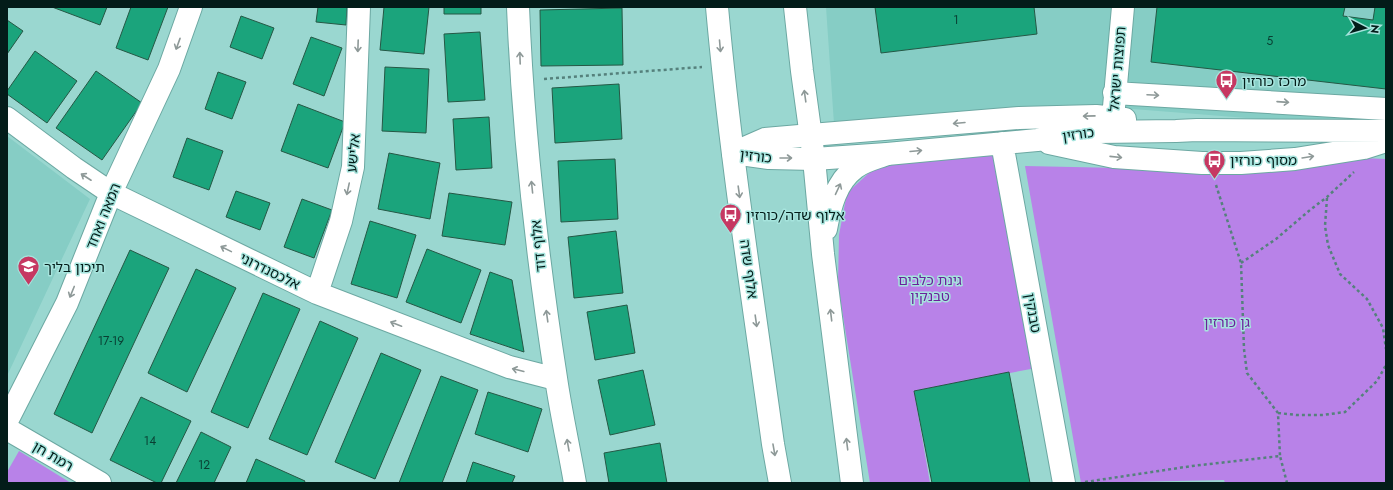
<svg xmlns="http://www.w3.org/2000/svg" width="1393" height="490" viewBox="0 0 1393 490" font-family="Jost,'Noto Sans Hebrew',sans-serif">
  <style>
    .built { fill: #86cdc5 }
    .green { fill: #b882e8 }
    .building { fill: #1ba47c; stroke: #255845 }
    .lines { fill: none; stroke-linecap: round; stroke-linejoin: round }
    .minor-casing { stroke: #6ca8a2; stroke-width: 24 }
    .major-casing { stroke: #6ca8a2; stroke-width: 24 }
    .path { stroke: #55817c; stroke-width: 2.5; stroke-dasharray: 3 3; stroke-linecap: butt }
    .minor { stroke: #fff; stroke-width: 22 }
    .major { stroke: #fff; stroke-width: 22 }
    .oneway { stroke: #8e9998 }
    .labels { text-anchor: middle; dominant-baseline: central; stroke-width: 3; stroke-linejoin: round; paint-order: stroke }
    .number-label { font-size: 12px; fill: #093e32 }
    .street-label { font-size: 14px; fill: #031c19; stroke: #a6e4dd }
    .poi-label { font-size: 14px; fill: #031c19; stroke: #a6e4dd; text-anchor: start }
    .park-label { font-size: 14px; fill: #6a219b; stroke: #a6e4dd }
  </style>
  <rect width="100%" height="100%" fill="#9ad7d0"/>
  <path class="built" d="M826 7H1386V129L1095 106 834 124Z
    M7 136 90 199 7 376Z"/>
  <path class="green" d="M998 154 1036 368 914 391 930 483H870L838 285 839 235 847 193 871 171 903 161Z
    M1362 158 1386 159V483H1225L1224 480 1081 483 1025 166 1168 169Z
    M19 451 71 483H7V472Z"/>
  <path class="building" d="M52 7H107L100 25Z
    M131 7H168L148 60 116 48Z
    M318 7H347L346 25 316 22Z
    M384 7H429L424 54 380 50Z
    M444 7H481V14H444Z
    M875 7H1034L1037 34 881 53Z
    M1157 7H1345L1343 16 1373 20 1375 7H1386V89L1151 62Z
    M622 8 623 65 541 66 540 10Z
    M241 16 274 28 262 59 230 47Z
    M7 20 23 31 7 54Z
    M480 32 485 100 448 102 444 34Z
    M311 37 342 48 324 96 293 84Z
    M35 51 77 81 47 123 7 94V91Z
    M385 67 429 69 426 133 382 131Z
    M96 71 142 103 102 160 56 128Z
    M218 72 246 82 232 119 205 109Z
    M619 84 622 139 555 143 552 88Z
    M298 104 345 122 328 168 281 151Z
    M489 117 492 168 456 170 453 119Z
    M187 138 223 151 209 190 173 177Z
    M389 153 440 163 430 219 378 209Z
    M615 159 618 219 561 222 558 161Z
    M236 191 270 203 260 230 226 217Z
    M449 193 512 202 505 245 442 236Z
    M302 199 332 210 314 258 284 247Z
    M370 221 416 235 397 298 351 284Z
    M616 231 623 293 574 298 568 237Z
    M427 249 481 270 461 323 406 302Z
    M130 250 169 268 92 433 54 414Z
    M196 269 236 288 187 392 148 373Z
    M490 272 512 280 524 352 470 334Z
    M263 293 300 309 248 428 211 412Z
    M627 305 635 353 595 360 587 312Z
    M320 321 358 338 307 455 269 439Z
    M381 353 421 370 375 479 335 462Z
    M643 370 655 425 610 435 598 380Z
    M1009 372 1030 483H932L914 391Z
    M441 376 478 390 442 483H399Z
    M488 392 542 409 528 452 475 434Z
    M141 397 191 421 161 483H157L110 460Z
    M201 432 231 447 214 483H176Z
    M660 443 667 483H609L604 453Z
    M256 459 305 481 304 483H246Z
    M473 462 515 476 512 483H466Z"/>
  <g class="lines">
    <defs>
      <path id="minor" d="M518 7C523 131 537 256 556 378 561 413 569 448 575 483
        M1114 93 1386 109
        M1114 107 1123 7
        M7 118 74 168 111 193 317 293 509 367 556 379
        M1002 143 1064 483
        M1049 143 1114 157 1202 163H1241L1295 159 1364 148 1386 141
        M733 153 769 158 814 159 887 154 1037 140 1097 132 1176 131 1197 130 1386 131
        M733 153 765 139 811 135 1019 118 1096 116 1125 119
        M317 293 341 221 353 167 359 7
        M7 421 67 303 111 193 169 69 191 7
        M7 429 100 483"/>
      <path id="major" d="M717 7C730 153 753 299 773 444L780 483
        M795 7 802 71 814 159 823 254 852 483
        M826 229C830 207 836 182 855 168 863 161 877 158 887 154"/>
    </defs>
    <use href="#minor" class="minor-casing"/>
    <use href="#major" class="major-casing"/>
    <path class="path" d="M544 79 702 67
      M1216 185 1241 263 1244 349 1247 373 1278 413 1280 456
      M1327 198 1325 226 1328 245 1340 274 1367 299 1383 328 1386 349
      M1241 263 1276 239 1310 210 1327 197 1354 172
      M1278 413 1297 415H1323L1345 412 1377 381 1386 365
      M1085 482 1192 466 1280 456 1287 483"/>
    <use href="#minor" class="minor"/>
    <use href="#major" class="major"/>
  </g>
  <defs><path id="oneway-shaft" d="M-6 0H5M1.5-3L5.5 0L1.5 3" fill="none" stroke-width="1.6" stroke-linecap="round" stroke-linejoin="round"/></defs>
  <g class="oneway">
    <use href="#oneway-shaft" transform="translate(178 44) rotate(110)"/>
    <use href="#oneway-shaft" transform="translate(358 46) rotate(92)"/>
    <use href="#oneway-shaft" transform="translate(720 46) rotate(85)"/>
    <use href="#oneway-shaft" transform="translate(520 58) rotate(-92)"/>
    <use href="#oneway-shaft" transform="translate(1153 95) rotate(3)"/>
    <use href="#oneway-shaft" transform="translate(805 96) rotate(-98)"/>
    <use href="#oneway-shaft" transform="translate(1283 102) rotate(4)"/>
    <use href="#oneway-shaft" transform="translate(1089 116) rotate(179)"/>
    <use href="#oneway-shaft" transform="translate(959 123) rotate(175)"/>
    <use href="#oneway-shaft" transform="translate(916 151) rotate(-5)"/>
    <use href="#oneway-shaft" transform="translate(1116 157) rotate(6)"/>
    <use href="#oneway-shaft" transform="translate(1308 157) rotate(-9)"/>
    <use href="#oneway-shaft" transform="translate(786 158)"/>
    <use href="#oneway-shaft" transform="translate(86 177) rotate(-147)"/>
    <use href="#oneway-shaft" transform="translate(532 187) rotate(-96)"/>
    <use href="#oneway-shaft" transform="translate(348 189) rotate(102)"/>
    <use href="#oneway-shaft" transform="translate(838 189) rotate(-65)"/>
    <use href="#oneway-shaft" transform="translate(739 192) rotate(82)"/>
    <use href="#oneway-shaft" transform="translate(226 249) rotate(-154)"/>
    <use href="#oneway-shaft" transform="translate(72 292) rotate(112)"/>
    <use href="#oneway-shaft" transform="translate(831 315) rotate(-97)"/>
    <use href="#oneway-shaft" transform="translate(547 316) rotate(-98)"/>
    <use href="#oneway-shaft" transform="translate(756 321) rotate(82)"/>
    <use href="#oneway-shaft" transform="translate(396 324) rotate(-159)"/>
    <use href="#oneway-shaft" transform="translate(518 370) rotate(-166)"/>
    <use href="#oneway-shaft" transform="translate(847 444) rotate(-97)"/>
    <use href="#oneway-shaft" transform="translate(568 445) rotate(-100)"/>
    <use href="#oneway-shaft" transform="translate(774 450) rotate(80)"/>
  </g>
  <defs>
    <symbol id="bus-pin" viewBox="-11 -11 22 30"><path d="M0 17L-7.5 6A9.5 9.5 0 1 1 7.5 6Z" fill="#c63862" stroke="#a6e4dd"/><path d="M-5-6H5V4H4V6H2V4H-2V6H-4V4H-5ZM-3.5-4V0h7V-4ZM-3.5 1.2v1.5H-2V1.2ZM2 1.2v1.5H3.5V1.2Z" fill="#fff"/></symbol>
    <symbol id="school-pin" viewBox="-11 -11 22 30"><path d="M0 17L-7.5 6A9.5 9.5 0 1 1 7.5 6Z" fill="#c63862" stroke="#a6e4dd"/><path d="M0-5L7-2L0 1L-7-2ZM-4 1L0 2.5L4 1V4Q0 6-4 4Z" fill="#fff"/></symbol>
  </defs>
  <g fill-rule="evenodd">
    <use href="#bus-pin" x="1214" y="68" width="25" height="34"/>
    <use href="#bus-pin" x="1202" y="148" width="25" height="34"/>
    <use href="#bus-pin" x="718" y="202" width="25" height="34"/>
    <use href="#school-pin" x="16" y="254" width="25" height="34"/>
  </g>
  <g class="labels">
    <g class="number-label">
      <text x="956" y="20">1</text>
      <text x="1270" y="41">5</text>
      <text x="111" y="341">17-19</text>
      <text x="150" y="441">14</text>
      <text x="204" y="465">12</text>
    </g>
    <g class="street-label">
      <text transform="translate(1117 69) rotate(-85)">תפוצות ישראל</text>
      <text transform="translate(1078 134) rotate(-8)">כורזין</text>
      <text transform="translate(353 153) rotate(-85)">אלישע</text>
      <text transform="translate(756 156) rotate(7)">כורזין</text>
      <text transform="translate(103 216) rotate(-68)">המאה ואחד</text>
      <text transform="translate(538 246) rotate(-96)">אלוף דוד</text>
      <text transform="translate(749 269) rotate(82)">אלוף שדה</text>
      <text transform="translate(270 271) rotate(26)">אלכסנדרוני</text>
      <text transform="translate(1033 313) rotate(80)">טבנקין</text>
      <text transform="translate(53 456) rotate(30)">רמת חן</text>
    </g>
    <g class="poi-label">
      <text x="1242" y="81">מרכז כורזין</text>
      <text x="1230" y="160">מסוף כורזין</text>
      <text x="746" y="215">אלוף שדה/כורזין</text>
      <text x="44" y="267">תיכון בליך</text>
    </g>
    <g class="park-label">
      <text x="930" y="280">גינת כלבים<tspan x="930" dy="16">טבנקין</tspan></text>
      <text x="1227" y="322">גן כורזין</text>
    </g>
  </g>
  <rect width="1393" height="490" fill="none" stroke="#031c19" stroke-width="16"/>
  <g transform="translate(1365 28) rotate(96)" stroke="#a6e4dd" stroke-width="3" paint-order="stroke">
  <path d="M0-3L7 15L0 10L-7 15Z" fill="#031c19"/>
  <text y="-6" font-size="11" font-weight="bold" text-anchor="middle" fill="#031c19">N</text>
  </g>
</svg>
